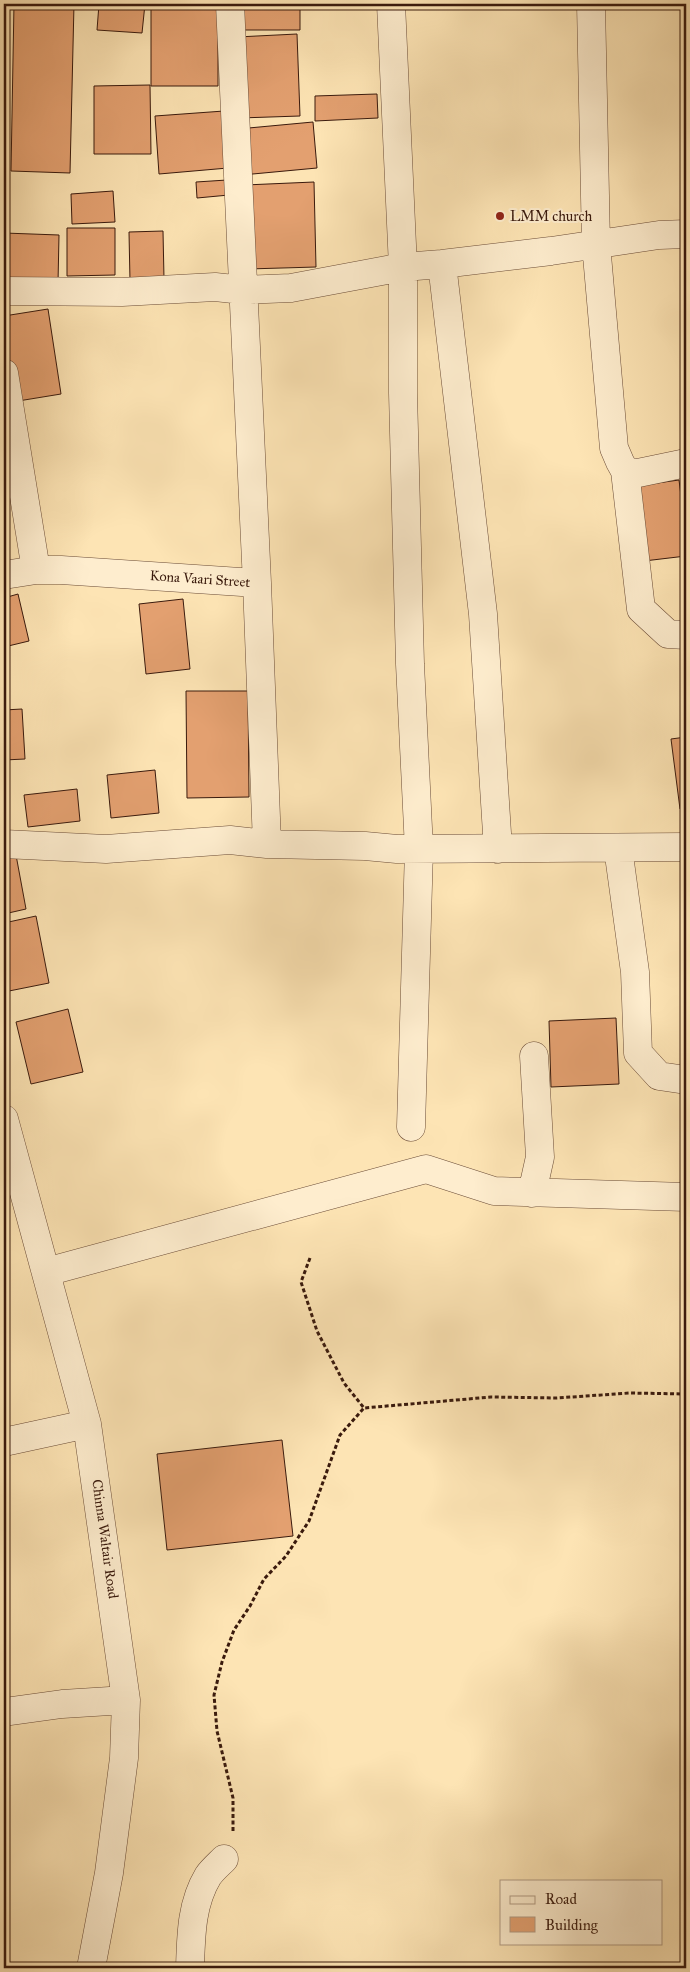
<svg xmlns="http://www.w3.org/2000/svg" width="690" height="1972" viewBox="0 0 690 1972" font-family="'IM FELL Great Primer',serif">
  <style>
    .building { fill: #e3a070; stroke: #3a1a0d }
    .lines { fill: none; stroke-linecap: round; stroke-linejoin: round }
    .minor-casing { stroke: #6b4c37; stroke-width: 29 }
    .path { stroke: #3a1a0d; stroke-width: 3; stroke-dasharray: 4 2.5; stroke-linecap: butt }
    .minor { stroke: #feedce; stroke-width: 28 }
    .poi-dot { fill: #8f2418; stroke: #feedce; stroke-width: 2 }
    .labels { text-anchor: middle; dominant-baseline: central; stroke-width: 4; stroke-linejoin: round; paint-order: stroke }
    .poi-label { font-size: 14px; fill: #3a1a0d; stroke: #feedce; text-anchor: start }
    .street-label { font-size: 14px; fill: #3a1a0d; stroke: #feedce }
  </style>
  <rect width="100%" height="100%" fill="#fde4b4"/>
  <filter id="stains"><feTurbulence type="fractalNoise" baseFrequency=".004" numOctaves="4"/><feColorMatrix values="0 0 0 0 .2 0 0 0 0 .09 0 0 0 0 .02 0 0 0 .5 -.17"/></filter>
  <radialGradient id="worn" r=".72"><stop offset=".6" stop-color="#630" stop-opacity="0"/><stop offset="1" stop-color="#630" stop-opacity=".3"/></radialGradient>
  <path class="building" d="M14 4H74L70 173 11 171Z
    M99 4H145L142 33 97 30Z
    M151 4H218V86H151Z
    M233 4H300V30H233Z
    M297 34 300 116 240 118 237 37Z
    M150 85 151 154H94V86Z
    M377 94 378 118 315 121V96Z
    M224 111 228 168 159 174 155 116Z
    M313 122 317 168 242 175 238 129Z
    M227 180 229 195 197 198 196 182Z
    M314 182 316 267 248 269 245 185Z
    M113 191 115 222 72 224 71 194Z
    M67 228H115V275L67 276Z
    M163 231 164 279 130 281 129 232Z
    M4 233 59 235 58 283 4 281Z
    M48 309 61 394 12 402 4 352V316Z
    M679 480 686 535V556L644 561 635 486Z
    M18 594 29 641 4 647V598Z
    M183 599 190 669 146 674 139 604Z
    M186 691H248L249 797 187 798Z
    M22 709 25 759 4 760V710Z
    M686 737V808L680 809 671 739Z
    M155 770 159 813 111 818 107 775Z
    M77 789 80 821 28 827 24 795Z
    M16 855 26 909 4 914V857Z
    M36 916 49 983 4 992V923Z
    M68 1009 83 1072 31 1084 16 1022Z
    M616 1018 619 1084 551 1087 549 1021Z
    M282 1440 293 1536 167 1550 157 1454Z"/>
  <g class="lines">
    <defs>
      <path id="minor" d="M230 4 257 583
        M391 4 403 267V393L410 664 419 849 411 1127
        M591 4 596 244 614 448 620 462 625 471 638 473 686 463
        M442 264 483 614 498 849
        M4 291 122 292 215 287 243 290 291 288 403 267 442 264 551 251 659 235 686 234
        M4 373 36 570
        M625 471 641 609 668 634 686 635
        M4 575 36 570H61L257 583 267 844
        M4 844 106 849 230 840 267 844 365 846 397 849 686 847
        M618 848 635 972 638 1053 659 1076 686 1080
        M4 1119 87 1424 126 1700 124 1758 109 1873 91 1968
        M532 1193 540 1157 534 1056
        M46 1272 426 1169 494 1191 686 1197
        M4 1442 87 1424
        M4 1712 62 1704 126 1700
        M190 1968C191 1937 191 1904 208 1876 212 1870 219 1864 224 1859"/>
    </defs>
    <use href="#minor" class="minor-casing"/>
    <path class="path" d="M310 1258 301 1282 317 1331 344 1383 364 1408 491 1397 557 1398 630 1393 686 1394
      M233 1831V1798L217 1731 214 1695 222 1662 234 1630 250 1606 264 1579 286 1556 309 1521 340 1435 364 1408"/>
    <use href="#minor" class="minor"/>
  </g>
  <circle class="poi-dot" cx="500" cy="216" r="5"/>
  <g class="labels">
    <g class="poi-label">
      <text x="510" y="216">LMM church</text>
    </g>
    <g class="street-label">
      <text transform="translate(200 579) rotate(4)">Kona Vaari Street</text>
      <text transform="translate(105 1539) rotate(82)">Chinna Waltair Road</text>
    </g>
  </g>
  <rect width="690" height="1972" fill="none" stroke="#fde4b4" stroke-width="20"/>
  <rect x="5" y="5" width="680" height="1962" fill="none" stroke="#3a1a0d" stroke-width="2.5"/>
  <rect x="10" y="10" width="670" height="1952" fill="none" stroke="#3a1a0d"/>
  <rect x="500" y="1880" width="162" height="65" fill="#feedce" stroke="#b09981"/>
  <rect x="510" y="1896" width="25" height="8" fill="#feedce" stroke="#b09981"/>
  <text x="545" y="1904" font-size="15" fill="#3a1a0d">Road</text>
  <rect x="510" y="1917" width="25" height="15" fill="#e3a070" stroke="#b09981"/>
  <text x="545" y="1930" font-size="15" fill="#3a1a0d">Building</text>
  <rect width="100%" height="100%" filter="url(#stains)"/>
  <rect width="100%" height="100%" fill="url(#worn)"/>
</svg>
